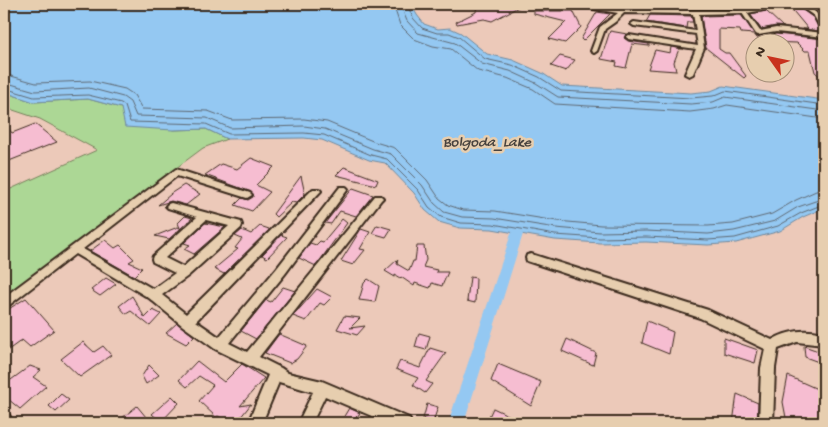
<svg xmlns="http://www.w3.org/2000/svg" width="828" height="427" viewBox="0 0 828 427" font-family="'Gochi Hand',sans-serif">
  <style>
    .green { fill: #acd795; stroke: #74805a }
    .water { fill: #94c8f2; stroke: #70899d }
    .lines { fill: none; stroke-linecap: round; stroke-linejoin: round }
    .shore { stroke: #5f6973; stroke-width: 1 }
    .canal { fill: #94c8f2; fill-rule: evenodd }
    .building { fill: #f6bdd1; stroke: #3b2a1e }
    .minor-casing { stroke: #3b2a1e; stroke-width: 4 }
    .minor { fill: #e7ceaf; fill-rule: evenodd }
    .labels { text-anchor: middle; dominant-baseline: central; stroke-width: 5; stroke-linejoin: round; paint-order: stroke }
    .water-label { font-size: 15px; font-style: italic; fill: #48423e; stroke: #e7ceaf }
  </style>
  <rect width="100%" height="100%" fill="#ecc9b9"/>
  <filter id="ink" filterUnits="userSpaceOnUse"><feTurbulence type="fractalNoise" baseFrequency=".02" numOctaves="2"/><feDisplacementMap in="SourceGraphic" scale="10" xChannelSelector="R" yChannelSelector="G"/><feConvolveMatrix kernelMatrix="1 2 1 2 8 2 1 2 1" color-interpolation-filters="sRGB"/></filter>
  <g filter="url(#ink)">
    <path class="green" d="M4 92 34 102 88 99 121 108 173 130 206 129 227 139 203 148 4 296V192L97 150 40 119 4 107Z"/>
    <path class="water" d="M4 4H411L417 15 424 24 438 29 450 28 461 33 487 54 513 60 542 73 562 86 691 93 711 91 723 86 824 100V208L803 217 780 231 736 243 708 245 646 242 600 243 555 240 492 229 460 228 439 222 425 210 414 193 385 163 369 160 322 140 304 138 227 139 206 129 173 130 125 127 121 108 88 99 34 102 4 92Z"/>
    <g class="lines">
      <path class="shore" d="M393 4 400 25 414 39 433 46 451 49 478 71 507 78 533 89 555 104 690 112 714 109 727 105 824 119
        M400 4 407 21 418 33 455 43 482 64 510 71 536 83 558 97 691 104 713 102 725 97 824 111
        M407 4 413 18 422 28 437 33H449L459 37 485 59 512 65 539 77 561 91 691 98 713 96 725 91 824 105
        M4 74 36 83 90 81 125 89 134 95 142 109 208 111 232 120 304 119 327 122 375 142 395 148 427 180 439 198 448 205 463 210 495 211 557 221 601 225 708 226 733 224 772 214 796 200 816 191 824 190
        M4 82 35 91 89 88 123 97 130 102 136 116 207 118 230 128 304 126 325 129 373 149 391 154 422 185 434 203 444 212 462 217 494 218 556 228 600 232 646 231 708 234 734 231 775 221 798 207 824 198
        M4 88 34 97 88 95 121 103 125 106 130 122 206 124 229 134 304 133 324 135 371 155 387 159 418 190 429 207 441 217 461 223 493 224 555 235 600 238 646 237 708 240 735 238 778 226 801 213 824 204"/>
      <path class="canal" d="M517 230 521 231 523 234 464 423H448L511 234 513 231Z"/>
    </g>
    <path class="building" d="M477 4H524L492 21 484 19 457 24 456 22 476 12Z
      M656 4 700 5 699 4H716L735 6 736 8H654Z
      M789 6H797L813 17 820 31 803 29H808Z
      M534 11H573L581 27 565 43 549 39 566 22 534 14Z
      M766 11 783 27H784L776 26 761 29 750 14Z
      M597 12 610 14 583 41 581 39Z
      M650 15 691 16 693 22H687L686 28 646 22Z
      M741 15 757 37 776 34 824 39V80L815 72 810 51H805L797 43 764 42 765 39 757 38 754 34 741 33 740 30 719 29V49L725 53H729L746 76 744 78 706 48 701 16Z
      M610 31 627 34 624 38 628 41 649 44V46L632 44 626 68 616 66 617 62 601 59Z
      M671 47 684 49H679L674 62 676 71 648 69 655 50 670 53Z
      M560 56 575 60 566 71 551 66Z
      M4 123 12 133 35 124 57 142 4 163Z
      M251 158 274 167 256 185 270 192 252 211 235 205 242 198 248 200 253 197 251 192 205 175 221 164 237 169Z
      M344 167 378 180 376 185 336 175Z
      M301 176 305 194 296 203 292 202 276 217 273 214Z
      M184 185 200 194 186 205 171 201 158 205 171 194H170Z
      M353 188 373 195 356 216 340 211 331 224 325 223Z
      M185 216 192 218 169 239 155 236 178 227 180 228 178 223Z
      M342 219 347 223 316 266 299 258 310 243 316 245 320 241 323 242Z
      M205 223 225 227 194 254 184 249 190 245 184 243Z
      M377 225 391 229 386 237 372 233Z
      M260 226 269 229V230L224 274 214 269 238 249 235 248 242 239 235 236 242 230 251 234Z
      M361 229 370 232 360 249 365 250 353 265 341 261Z
      M281 235 287 237 267 258 262 255Z
      M105 240 115 248 120 245 134 259 129 262 142 268 134 276 90 251Z
      M417 246H424L426 260 423 267 437 270 436 272H448L442 286 432 283 430 288 415 283 414 286 401 277 400 278 395 275V277L385 271 398 259 397 264 409 271 413 261H415Z
      M470 277 476 278 475 303 467 301Z
      M106 278 116 284 100 296 91 290Z
      M368 279 379 286 375 302 359 300 364 283Z
      M283 287 295 291 256 339 241 331 266 300 271 302Z
      M317 289 332 297 324 305 320 303 306 321 293 316Z
      M132 296 145 318 153 310 161 314 150 326 131 311 126 314 119 306Z
      M26 298 54 330 30 347 22 340 4 353V312Z
      M344 316 360 318 350 328 365 326 357 335 337 329Z
      M647 321 673 332 669 354 642 343Z
      M177 323 194 336 186 344 166 333Z
      M419 333 430 336 426 350 415 347Z
      M279 334 307 346 297 359 290 363 265 353Z
      M724 338 758 350 755 363 724 353Z
      M567 339 596 353 593 365 562 351Z
      M83 342 94 352 103 346 111 355 80 377 61 359Z
      M804 346 824 353V364L805 357Z
      M430 348 446 353 426 381 432 384 425 393 413 385 418 378 396 369 400 361 420 368Z
      M197 361 224 382 242 364 264 378 240 406 251 404 236 423H230L218 416 216 417 199 401 213 385 199 376 187 387 179 380Z
      M498 364 541 382 531 406 491 381Z
      M149 365 159 375 146 384 142 376Z
      M30 366 41 370 33 377 46 386 20 409 8 399 4 404V385Z
      M788 376 824 392V423H787L783 402Z
      M61 394 69 400 56 412 49 406Z
      M737 394 758 403 757 423H733Z
      M172 396 179 403 161 422 152 414Z
      M427 404 438 407 433 422 423 419Z
      M137 406 151 423H116Z
      M349 408 360 413 353 423H340Z
      M493 408 525 423H486Z"/>
    <g class="lines">
      <defs>
        <path id="minor" d="M579 4 631 10H740L736 4H742L745 9 782 4 769 9 747 13 760 31 776 28 824 33V37L776 32 758 35 756 34 742 13 699 14 704 48 693 74 689 76 685 74 696 49 629 39 626 37 629 35 698 46 696 34 634 26 631 24 634 22 696 31 693 14 624 13 615 22 605 29 597 51 594 53 591 51 600 27 618 13 594 9Z
          M797 4H824V8L808 6C817 13 824 19 824 31L822 30 814 16Z
          M176 169 250 193 252 195 247 198 177 176 83 249 153 289 175 273 153 262 152 259 153 256 197 217 168 208 166 206 168 204 171 203 241 222 242 225 241 228 188 276 162 295 186 314 313 189H319L321 191 196 321 219 337 277 268 340 187H346L348 189 285 274 229 343 247 352 375 196H381L383 198 381 200 259 357 281 368 288 373 322 381 409 418 411 423H388L325 396 312 423H298L313 392 279 382 262 423H248L268 375 215 349 183 326 149 298 75 254 8 306 4 308V297ZM206 220 229 226 183 267 165 258Z
          M531 254 708 310 772 340C789 330 805 329 824 333V345L797 342 778 349 775 368 773 423H759L761 368 765 349 700 318 527 261 526 258 527 255Z
          M4 413 9 415 13 423H4Z"/>
      </defs>
      <use href="#minor" class="minor-casing"/>
      <use href="#minor" class="minor"/>
    </g>
  </g>
  <g class="labels">
    <g class="water-label">
      <text x="487" y="143">Bolgoda_Lake</text>
    </g>
  </g>
  <rect width="828" height="427" fill="none" stroke="#e7ceaf" stroke-width="20"/>
  <rect x="10" y="10" width="808" height="407" fill="none" stroke="#3b2a1e" stroke-width="2" filter="url(#ink)"/>
  <g transform="translate(770 58) rotate(303)"><circle r="24" fill="#e7ceaf" stroke="#a28c75"/>
  <path d="M0-4L9 19L0 12L-9 19Z" fill="#c8321e"/>
  <text y="-8" font-size="14" font-weight="bold" text-anchor="middle" fill="#3b2a1e">N</text>
  </g>
</svg>
